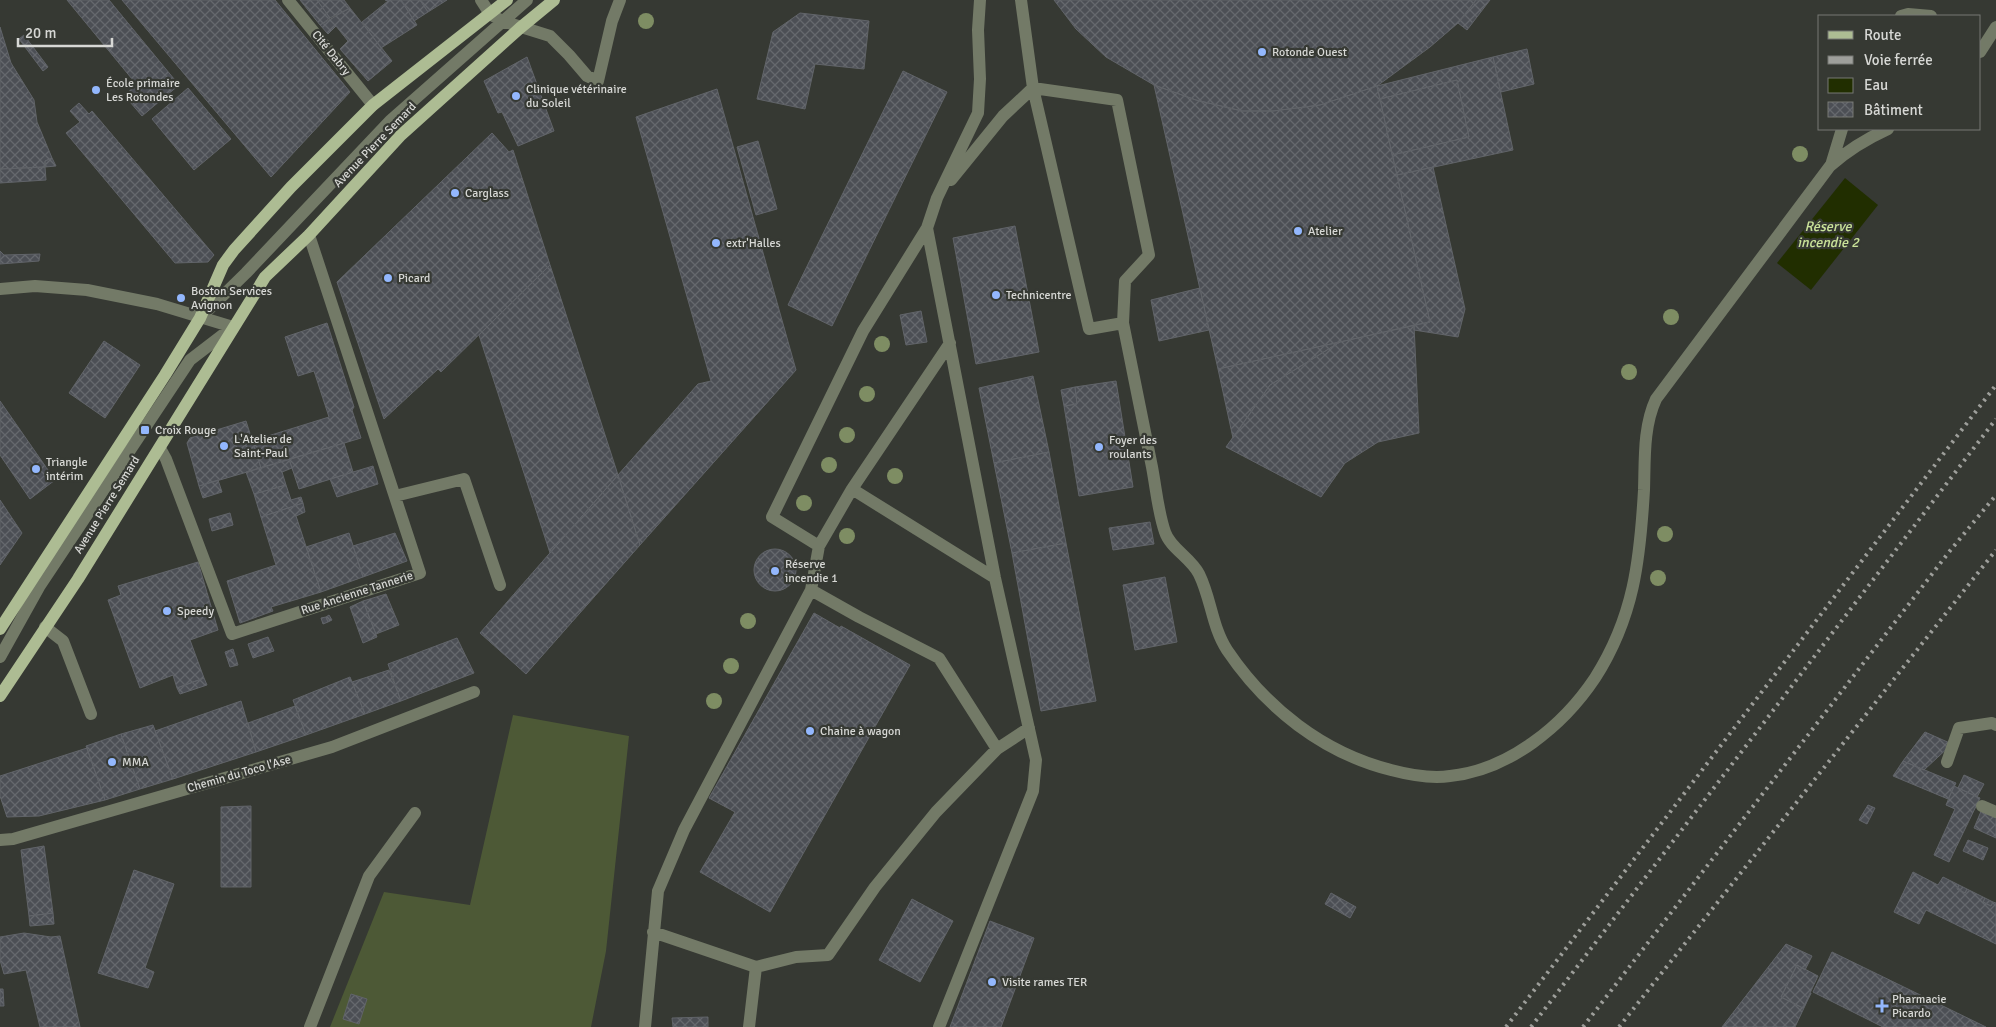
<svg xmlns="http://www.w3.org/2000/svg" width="1996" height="1027" viewBox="0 0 1996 1027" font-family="Signika,sans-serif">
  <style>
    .garden { fill: #4d5936 }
    .water { fill: #212e00 }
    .building { fill: url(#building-cross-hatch); stroke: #616469 }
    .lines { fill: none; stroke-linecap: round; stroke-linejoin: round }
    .minor { stroke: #737a67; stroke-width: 12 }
    .major { stroke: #adbc93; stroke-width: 12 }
    .rail { stroke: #9e9f9b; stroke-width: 4; stroke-dasharray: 2.5 5; stroke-linecap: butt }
    .tree { fill: #7e8d63 }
    .poi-dot { fill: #93b7fd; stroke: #363933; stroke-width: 2 }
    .labels { text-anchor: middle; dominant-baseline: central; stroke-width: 4.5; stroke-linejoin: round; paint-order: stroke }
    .poi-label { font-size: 12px; fill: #d7d8d5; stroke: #363933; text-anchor: start }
    .street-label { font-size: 12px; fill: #d7d8d5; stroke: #363933 }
    .water-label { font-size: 14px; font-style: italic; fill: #cae39a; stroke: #363933 }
  </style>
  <defs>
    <pattern id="building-cross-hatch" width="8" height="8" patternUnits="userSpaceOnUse" patternTransform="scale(1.25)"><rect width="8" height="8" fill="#4c4f55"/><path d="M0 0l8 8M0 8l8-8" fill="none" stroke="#65686d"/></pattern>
  </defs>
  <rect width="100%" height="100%" fill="#363933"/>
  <path class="garden" d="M513 715 629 736 606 951 591 1027H330L384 892 470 905Z"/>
  <path class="water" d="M1845 178 1878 205 1811 290 1777 263Z"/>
  <path class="building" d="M67 0H109L179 85 142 116 124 95 137 85Z
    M122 0H275L350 92 271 177Z
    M300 0H317L330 18 320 25Z
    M317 0H344L350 8 330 18Z
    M385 0H401L417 25 381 48 362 22 388 1Z
    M401 0H420L428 12 414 21Z
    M420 0H447L428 12Z
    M1054 0H1476L1458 23 1430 47 1377 86 1320 105 1273 111H1242L1196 100 1154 85 1106 57 1076 29Z
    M1476 0H1490L1467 30 1458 23Z
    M350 8 392 61 368 81 340 49 348 41 336 26 328 34 320 25Z
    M800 13 869 21 864 69 815 64 805 109 757 99 773 32Z
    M0 27 11 63 34 100 37 122 52 158 45 161V167L0 169Z
    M24 35 48 67 43 71 19 39Z
    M1527 49 1534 84 1501 92 1493 57Z
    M527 57 554 131 518 146 502 112 498 113 484 81Z
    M1493 57 1513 150 1397 175 1392 155 1469 137 1457 80 1380 99 1377 86Z
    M903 71 947 92 832 326 788 305Z
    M1457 80 1469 137 1392 155 1380 99Z
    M1154 85 1196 100 1242 111H1273L1320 105 1377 86 1430 322 1218 369Z
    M188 88 231 139 194 170 152 119Z
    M717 89 796 370 640 545 618 475 698 384 711 381 636 117Z
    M79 103 89 114 92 111 214 255 208 262 175 263 66 133 80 122 70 111Z
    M492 133 509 152 513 150 550 265 441 372 438 369 384 419 337 282Z
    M758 141 777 209 756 215 737 147Z
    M52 158 56 166 45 167V161Z
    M45 167 46 180 0 183V169Z
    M1433 167 1465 309 1458 337 1414 330V325L1430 322 1397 175Z
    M1015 226 1039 352 976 364 953 238Z
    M0 251 4 255 40 254 39 261 0 264Z
    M550 265 618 475 550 553 479 335Z
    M1200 288 1209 330 1159 341 1151 300Z
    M921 311 927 342 906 345 900 315Z
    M327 323 354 407 352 410 361 438 261 468 252 441 329 417 314 371 298 376 285 337Z
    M1414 325 1419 433 1378 442 1345 463 1321 497 1226 447 1270 385 1340 342Z
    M104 341 140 365 105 418 69 393Z
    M1340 342 1270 385 1233 438 1218 369Z
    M1033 376 1049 452 994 463 979 388Z
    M1116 381 1133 487 1079 496 1064 406 1077 404 1075 387Z
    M1075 387 1077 404 1064 406 1061 390Z
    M0 401 55 480 30 499 0 455Z
    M246 421 261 468 199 486 187 443 190 438Z
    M344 443 353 472 299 489 289 459Z
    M1049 452 1066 543 1012 553 994 463Z
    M289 459 292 468 282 472 286 485 254 494 246 472Z
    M373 466 378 484 337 497 330 479Z
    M618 475 640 545 526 674 480 633Z
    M218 480 222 492 203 498 199 486Z
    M286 485 291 500 301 497 303 503 261 517 254 494Z
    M0 500 22 533 0 565Z
    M303 503 305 512 296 516 321 592 271 607 273 611 240 623 227 581 276 565 261 517Z
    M230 513 233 525 212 531 209 519Z
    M1150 522 1154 544 1113 550 1109 528Z
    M349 533 363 577 321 592 306 547Z
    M395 533 407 561 363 577 353 546Z
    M1066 543 1096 701 1041 711 1012 553Z
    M754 570a21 21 0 1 1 42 0a21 21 0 1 1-42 0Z
    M198 562 218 630 190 640 204 678 177 688 173 675 140 688 108 600 121 595 118 586Z
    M1165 577 1177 642 1135 650 1123 585Z
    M386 594 399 625 376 634 363 601Z
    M363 601 377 637 363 643 350 607Z
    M814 613 840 628 841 626 910 665 770 912 700 872 735 812 709 798Z
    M329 615 332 620 328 622 326 617Z
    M326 617 328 622 323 624 321 618Z
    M268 637 274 651 253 658 248 644Z
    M457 638 474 673 401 701 388 664Z
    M233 649 238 665 230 667 225 652Z
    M389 670 401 701 365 714 352 682Z
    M350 677 365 714 306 735 293 700Z
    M204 678 207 685 180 694 177 688Z
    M241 701 256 752 173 779 155 731Z
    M295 706 306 735 256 752 248 723Z
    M153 725 173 779 140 789 121 734Z
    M1925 732 1952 744 1924 770 1903 761Z
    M121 734 140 789 105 800 86 746Z
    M87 748 105 800 39 816 7 817 0 796V776Z
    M1903 761 1956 783 1948 799 1893 776Z
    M1964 775 1984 784 1977 797 1958 788Z
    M1954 786 1980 798 1949 862 1934 855 1955 809 1946 805Z
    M1868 805 1875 808 1867 824 1859 820Z
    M251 806V887H221V807Z
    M1982 809 1996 815V838L1974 828Z
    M1968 840 1988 848 1983 860 1963 851Z
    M44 846 53 913 29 916 21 850Z
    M134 870 174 884 145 968 154 972 148 988 98 973Z
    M1913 872 1938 885 1943 877 1959 885 1957 889 1965 893 1967 889 1985 898 1983 902 1991 906 1993 902 1996 903V944L1926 910 1919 924 1894 912Z
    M1959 885 1967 889 1965 893 1957 889Z
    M1331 893 1356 907 1350 918 1325 904Z
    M1985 898 1993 902 1991 906 1983 902Z
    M912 899 953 921 920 982 879 960Z
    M53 913 54 924 30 926 29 916Z
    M990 921 1034 938 1001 1027H950Z
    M24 933 51 937 60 936 80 1027H40L26 970 4 974 0 960V937Z
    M1786 944 1812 956 1805 970 1797 965 1781 997 1803 1008 1811 993 1795 1027H1722Z
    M1832 952 1986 1027H1883L1813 992Z
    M1797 965 1818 976 1803 1008 1781 997Z
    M0 989H3L4 1006H0Z
    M351 994 367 999 359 1024 343 1019Z
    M708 1017V1027H673L672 1018Z"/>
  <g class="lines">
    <path class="minor" d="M288 0 373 105
      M481 0 490 14 502 21 550 36 569 55 587 76 598 81 612 21 620 0
      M1021 0 1033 88 1089 329 1123 323 1125 281 1149 255 1117 100 1033 88
      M1901 16 1908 14 1931 16
      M1980 52 1996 27
      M1832 162 1842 129
      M951 180 1003 116 1033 88
      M927 228 863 331 772 517 819 546 852 489 995 578
      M0 289 35 286 87 290 157 304 233 327
      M201 317 246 273 391 120 527 0
      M1123 323C1133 371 1142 419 1152 467 1156 488 1158 512 1165 532 1170 548 1191 558 1199 574 1211 598 1212 627 1227 650 1266 708 1323 753 1391 770 1410 775 1431 779 1450 776 1509 770 1563 726 1595 678 1634 617 1640 560 1644 490 1645 460 1643 427 1656 399L1830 166C1849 149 1866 139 1888 129
      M160 448 166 459 232 634 420 573 309 235
      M852 489 950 343
      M395 496 464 479 500 585
      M819 546 811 590 859 617 939 658 997 749 1029 728
      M45 627 63 641 91 714
      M0 657 39 587 190 360 233 327
      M1947 762 1959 728 1992 723 1996 725
      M1982 806 1996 812
      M0 840 13 839 332 747 474 692
      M653 932 756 967 749 1027
      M756 967 796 957 828 955 875 887 936 812 997 749
      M310 1027 369 876 415 813
      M645 1027 658 891 684 830 811 590
      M939 1027 1033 791 1036 760 995 578 927 228 937 198 978 113 980 79 978 30 980 0"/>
    <path class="major" d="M0 629 165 375 200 318 223 265 234 250 291 187 373 105 507 0
      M0 696 78 579 265 277 309 235 401 135 520 28 554 0"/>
    <path class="rail" d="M1506 1027 1996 385
      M1531 1027 1996 419
      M1583 1027 1949 552 1996 495
      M1619 1027 1996 550"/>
  </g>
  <g class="tree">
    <circle cx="646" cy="21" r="8"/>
    <circle cx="1800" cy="154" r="8"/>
    <circle cx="1671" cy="317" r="8"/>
    <circle cx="882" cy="344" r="8"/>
    <circle cx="1629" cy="372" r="8"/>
    <circle cx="867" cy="394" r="8"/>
    <circle cx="847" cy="435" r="8"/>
    <circle cx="829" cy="465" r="8"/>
    <circle cx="895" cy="476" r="8"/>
    <circle cx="804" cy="503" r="8"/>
    <circle cx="1665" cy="534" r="8"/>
    <circle cx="847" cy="536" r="8"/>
    <circle cx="1658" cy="578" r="8"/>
    <circle cx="748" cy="621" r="8"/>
    <circle cx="731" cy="666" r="8"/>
    <circle cx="714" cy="701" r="8"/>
  </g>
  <g class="poi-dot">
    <circle cx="1262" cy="52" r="5"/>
    <circle cx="96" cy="90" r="5"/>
    <circle cx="516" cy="96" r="5"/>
    <circle cx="455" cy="193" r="5"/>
    <circle cx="1298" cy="231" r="5"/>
    <circle cx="716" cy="243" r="5"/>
    <circle cx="388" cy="278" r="5"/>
    <circle cx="996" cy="295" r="5"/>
    <circle cx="181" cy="298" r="5"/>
    <rect x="140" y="425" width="10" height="10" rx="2.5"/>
    <circle cx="224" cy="446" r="5"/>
    <circle cx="1099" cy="447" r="5"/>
    <circle cx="36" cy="469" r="5"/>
    <circle cx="775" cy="571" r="5"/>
    <circle cx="167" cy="611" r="5"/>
    <circle cx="810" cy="731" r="5"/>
    <circle cx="112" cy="762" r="5"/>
    <circle cx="992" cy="982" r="5"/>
    <path d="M1879.5 998.5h5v5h5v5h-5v5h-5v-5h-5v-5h5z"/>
  </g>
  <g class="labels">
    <g class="poi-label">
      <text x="1272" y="52">Rotonde Ouest</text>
      <text x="106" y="83">École primaire<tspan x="106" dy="14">Les Rotondes</tspan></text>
      <text x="526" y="89">Clinique vétérinaire<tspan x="526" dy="14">du Soleil</tspan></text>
      <text x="465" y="193">Carglass</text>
      <text x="1308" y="231">Atelier</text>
      <text x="726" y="243">extr'Halles</text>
      <text x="398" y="278">Picard</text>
      <text x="191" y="291">Boston Services<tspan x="191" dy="14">Avignon</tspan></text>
      <text x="1006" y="295">Technicentre</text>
      <text x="155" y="430">Croix Rouge</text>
      <text x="234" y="439">L'Atelier de<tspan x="234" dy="14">Saint-Paul</tspan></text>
      <text x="1109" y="440">Foyer des<tspan x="1109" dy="14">roulants</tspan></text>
      <text x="46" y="462">Triangle<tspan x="46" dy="14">intérim</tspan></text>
      <text x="785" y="564">Réserve<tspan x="785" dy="14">incendie 1</tspan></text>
      <text x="177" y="611">Speedy</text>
      <text x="820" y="731">Chaine à wagon</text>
      <text x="122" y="762">MMA</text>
      <text x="1002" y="982">Visite rames TER</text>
      <text x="1892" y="999">Pharmacie<tspan x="1892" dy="14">Picardo</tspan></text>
    </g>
    <g class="street-label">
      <text transform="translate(331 53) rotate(51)">Cité Dabry</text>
      <text transform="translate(375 145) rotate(-46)">Avenue Pierre Semard</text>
      <text transform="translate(107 505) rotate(-58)">Avenue Pierre Semard</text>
      <text transform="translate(357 593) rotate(-18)">Rue Ancienne Tannerie</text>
      <text transform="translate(239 774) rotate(-16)">Chemin du Toco l'Ase</text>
    </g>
    <g class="water-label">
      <text x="1828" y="226">Réserve<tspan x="1828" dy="16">incendie 2</tspan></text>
    </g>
  </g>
  <rect x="1818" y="15" width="162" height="115" fill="#363933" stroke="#767974"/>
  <rect x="1828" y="31" width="25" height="8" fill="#adbc93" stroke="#767974"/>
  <text x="1864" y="40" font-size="15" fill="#d7d8d5">Route</text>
  <rect x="1828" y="56" width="25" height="8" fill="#9e9f9b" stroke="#767974"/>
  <text x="1864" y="65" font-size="15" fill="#d7d8d5">Voie ferrée</text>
  <rect x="1828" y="78" width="25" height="15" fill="#212e00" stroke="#767974"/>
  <text x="1864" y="90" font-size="15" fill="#d7d8d5">Eau</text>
  <rect x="1828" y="102" width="25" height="15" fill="url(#building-cross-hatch)" stroke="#767974"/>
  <text x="1864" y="115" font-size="15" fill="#d7d8d5">Bâtiment</text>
  <path d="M18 38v8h94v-8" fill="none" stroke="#d7d8d5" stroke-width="2.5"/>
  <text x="25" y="38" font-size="15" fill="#d7d8d5" stroke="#363933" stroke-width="4" paint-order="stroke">20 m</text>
</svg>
